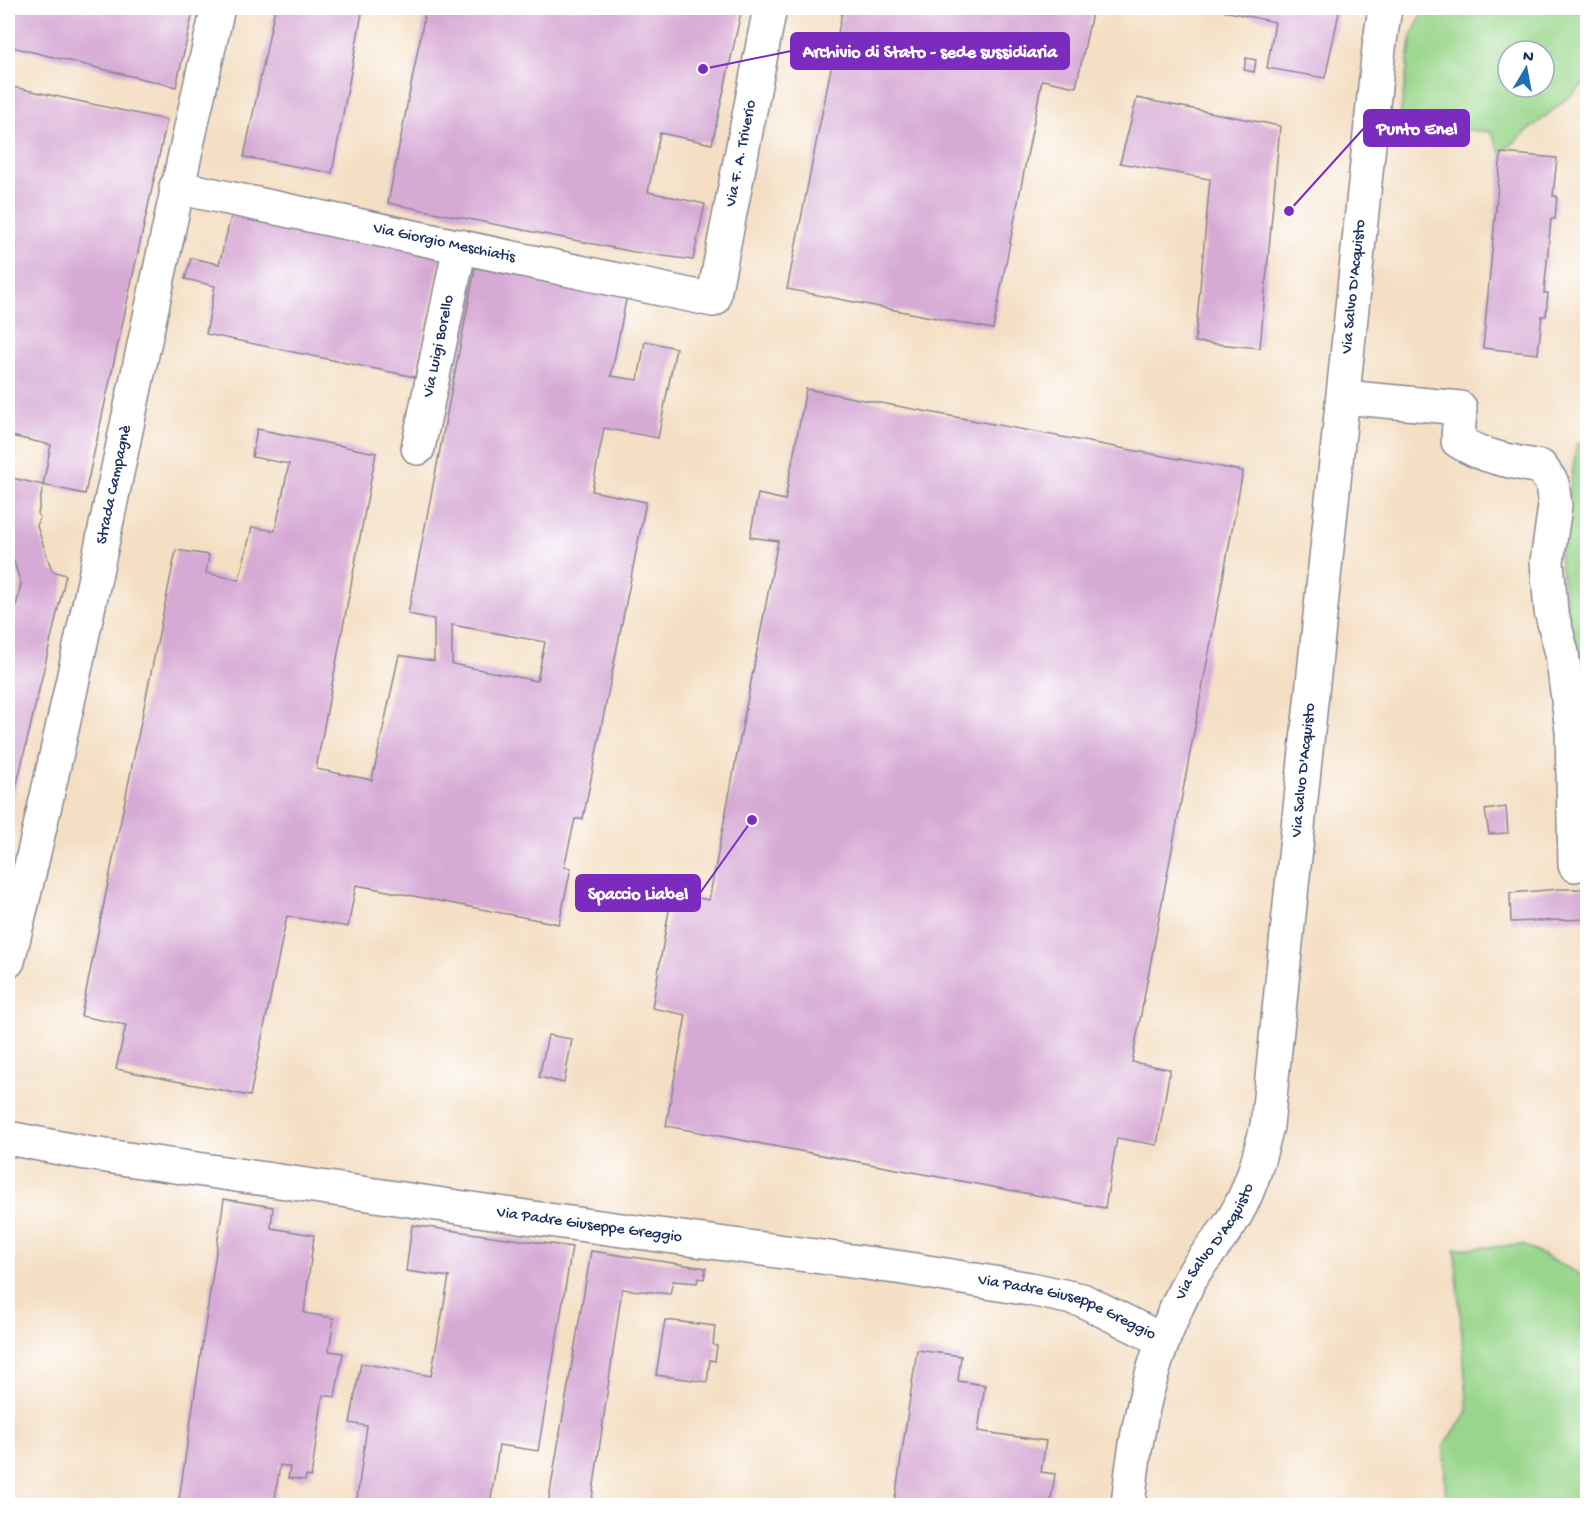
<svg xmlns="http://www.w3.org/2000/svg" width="1595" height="1513" viewBox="0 0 1595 1513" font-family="'Gochi Hand',sans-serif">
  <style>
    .green { fill: #99d68b; stroke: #5a8274; stroke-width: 1.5; fill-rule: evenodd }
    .building { fill: #d7aad5; fill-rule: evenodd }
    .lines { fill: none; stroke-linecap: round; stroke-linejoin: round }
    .minor-casing { stroke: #888791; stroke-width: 36 }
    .minor { stroke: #fff; stroke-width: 33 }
    .labels { text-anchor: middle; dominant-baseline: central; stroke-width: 6; stroke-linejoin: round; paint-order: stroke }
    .street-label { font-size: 16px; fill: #1b2f5e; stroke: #fff }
    .leader { fill: none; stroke: #7b2cbf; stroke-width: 2 }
    .callout-dot { fill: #7b2cbf; stroke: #fff; stroke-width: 2 }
    .callout { fill: #7b2cbf; stroke: #7b2cbf; stroke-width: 2 }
    .callout-label { font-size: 18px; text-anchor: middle; font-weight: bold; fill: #fff }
  </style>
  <rect width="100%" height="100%" fill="#fff"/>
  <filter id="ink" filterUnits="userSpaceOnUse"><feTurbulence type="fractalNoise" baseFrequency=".0167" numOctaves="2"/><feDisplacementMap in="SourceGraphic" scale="12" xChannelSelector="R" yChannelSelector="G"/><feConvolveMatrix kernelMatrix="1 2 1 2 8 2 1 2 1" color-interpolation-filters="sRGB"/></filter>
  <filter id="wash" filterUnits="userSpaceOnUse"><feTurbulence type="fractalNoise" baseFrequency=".008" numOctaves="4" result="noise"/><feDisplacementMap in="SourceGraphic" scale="24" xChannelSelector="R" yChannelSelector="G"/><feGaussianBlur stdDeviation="1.35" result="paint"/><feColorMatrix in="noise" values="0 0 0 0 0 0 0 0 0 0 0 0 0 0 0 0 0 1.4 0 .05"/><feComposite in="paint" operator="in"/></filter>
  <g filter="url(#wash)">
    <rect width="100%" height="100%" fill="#f4dfc4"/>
    <path class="green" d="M1425 8H1544L1587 13V82L1501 153 1491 132 1399 123 1412 35ZM1508 51H1544V87H1508Z
      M1577 443 1587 444V697L1569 621 1559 557Z
      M1523 1245 1587 1278V1505H1446L1444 1445 1468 1412 1455 1249Z"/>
    <g id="blocks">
      <path class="building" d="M8 8H194L176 87 8 46Z
        M275 8H363L332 173 244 157Z
        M426 8H742L712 144 660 133 648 192 705 204 693 260 634 252 388 203Z
        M843 8H1093L1076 87 1042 80 993 329 787 289Z
        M1225 8H1340L1325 78 1267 68 1275 22 1224 11Z
        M1246 58 1256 60 1254 72 1244 70Z
        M8 86 167 120 85 494 43 485 51 445 11 436 8 448Z
        M1137 98 1280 126 1260 348 1195 342 1210 179 1120 163Z
        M1501 153 1557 158 1553 196H1557L1555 219H1551L1544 293H1548L1546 316H1542L1538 354 1483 348Z
        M233 209 442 253 415 377 206 334 215 286 185 279 191 258 219 264Z
        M477 259 628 290 611 376 638 380 645 341 676 348 658 438 604 428 592 491 646 502 586 804 583 819H575L564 867 571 868 559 924 356 885 348 927 287 916 250 1096 116 1069 126 1025 81 1016 176 550 209 555 206 573 239 580 252 527 275 531 289 464 252 457 257 429 376 453 316 769 372 780 399 655 434 661V619L408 614ZM452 625 545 642 537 681 452 664Z
        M806 389 1243 471 1132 1062 1170 1069 1157 1145 1117 1138 1105 1208 666 1126 686 1015 652 1008 672 893 709 900 778 541 750 537 758 494 785 500Z
        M8 477 43 485 38 514 40 517 37 526 52 571 66 575 8 822V643L21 584 8 543Z
        M1506 807 1508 833 1489 834 1485 810Z
        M1559 889H1588V919L1511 922 1510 893Z
        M548 1035 572 1039 564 1083 539 1077Z
        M224 1199 273 1207 271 1228 314 1235 304 1313 334 1318 329 1351 343 1353 335 1397 323 1395 311 1477 306 1476 305 1480 288 1478 290 1467 280 1465 274 1506H178Z
        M412 1225 572 1247 538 1451 499 1445 490 1506H356L367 1426 350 1423 361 1363 431 1376 449 1277 406 1271Z
        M591 1251 706 1268 704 1279 698 1278 697 1283 673 1281 670 1294 622 1289 591 1506 548 1504Z
        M665 1320 715 1326 713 1345 717 1346 715 1361 710 1360 707 1382 656 1375Z
        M917 1350 961 1356 958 1381 985 1385 978 1431 1046 1441 1041 1472 1055 1474 1050 1506H894Z"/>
    </g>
  </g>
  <g filter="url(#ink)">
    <use href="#blocks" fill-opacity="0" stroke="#888791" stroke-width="1.5"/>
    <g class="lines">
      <defs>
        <g id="minor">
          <path id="s1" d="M176 187 713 300 770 8"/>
          <path d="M1343 397 1460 408 1458 441C1482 457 1512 462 1541 467L1552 483 1555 506 1547 562 1551 611 1562 653 1572 731 1575 865"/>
          <path id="s2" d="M418 448 460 246"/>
          <path id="s3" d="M8 961C86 645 144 325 218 8"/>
          <path id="s4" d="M8 1138 86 1153 533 1218 903 1268 1030 1289 1082 1300 1162 1340"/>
          <path id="s5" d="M1128 1506C1136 1422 1152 1354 1190 1279 1200 1261 1216 1245 1228 1227 1249 1197 1258 1162 1267 1126L1379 48 1385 8"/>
        </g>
      </defs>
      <use href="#minor" class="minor-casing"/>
      <use href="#minor" class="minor"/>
    </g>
  </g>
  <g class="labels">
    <g class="street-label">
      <text stroke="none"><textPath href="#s1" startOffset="698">Via F. A. Triverio</textPath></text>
      <text stroke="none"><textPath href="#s1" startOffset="274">Via Giorgio Meschiatis</textPath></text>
      <text stroke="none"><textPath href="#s5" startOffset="1254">Via Salvo D'Acquisto</textPath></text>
      <text stroke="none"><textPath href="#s2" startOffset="104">Via Luigi Borello</textPath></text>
      <text stroke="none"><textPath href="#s3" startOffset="488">Strada Campagnè</textPath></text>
      <text stroke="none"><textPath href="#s5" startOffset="768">Via Salvo D'Acquisto</textPath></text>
      <text stroke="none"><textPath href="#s4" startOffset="588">Via Padre Giuseppe Greggio</textPath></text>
      <text stroke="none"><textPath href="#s5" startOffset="282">Via Salvo D'Acquisto</textPath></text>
      <text stroke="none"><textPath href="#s4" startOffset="1074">Via Padre Giuseppe Greggio</textPath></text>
    </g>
  </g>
  <path class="leader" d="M703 69L791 51M1289 211L1364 128M752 820L700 893"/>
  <g class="callout-dot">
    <circle cx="703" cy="69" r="6"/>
    <circle cx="1289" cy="211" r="6"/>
    <circle cx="752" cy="820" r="6"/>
  </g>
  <g class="callout">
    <rect x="791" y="33" width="278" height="36" rx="6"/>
    <rect x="1364" y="110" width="105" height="36" rx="6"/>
    <rect x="576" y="875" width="124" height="36" rx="6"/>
  </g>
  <g class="callout-label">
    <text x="930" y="57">Archivio di Stato - sede sussidiaria</text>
    <text x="1417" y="134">Punto Enel</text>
    <text x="638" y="899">Spaccio Liabel</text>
  </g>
  <rect width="1595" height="1513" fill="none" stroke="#fff" stroke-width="30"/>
  <g transform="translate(1526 69) rotate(10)"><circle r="28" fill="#ffffff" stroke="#a4acbf" stroke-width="1.5"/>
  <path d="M0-4.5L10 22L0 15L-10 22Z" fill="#1f6fb2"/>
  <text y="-9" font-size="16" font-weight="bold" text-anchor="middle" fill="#1b2f5e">N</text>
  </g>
</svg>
